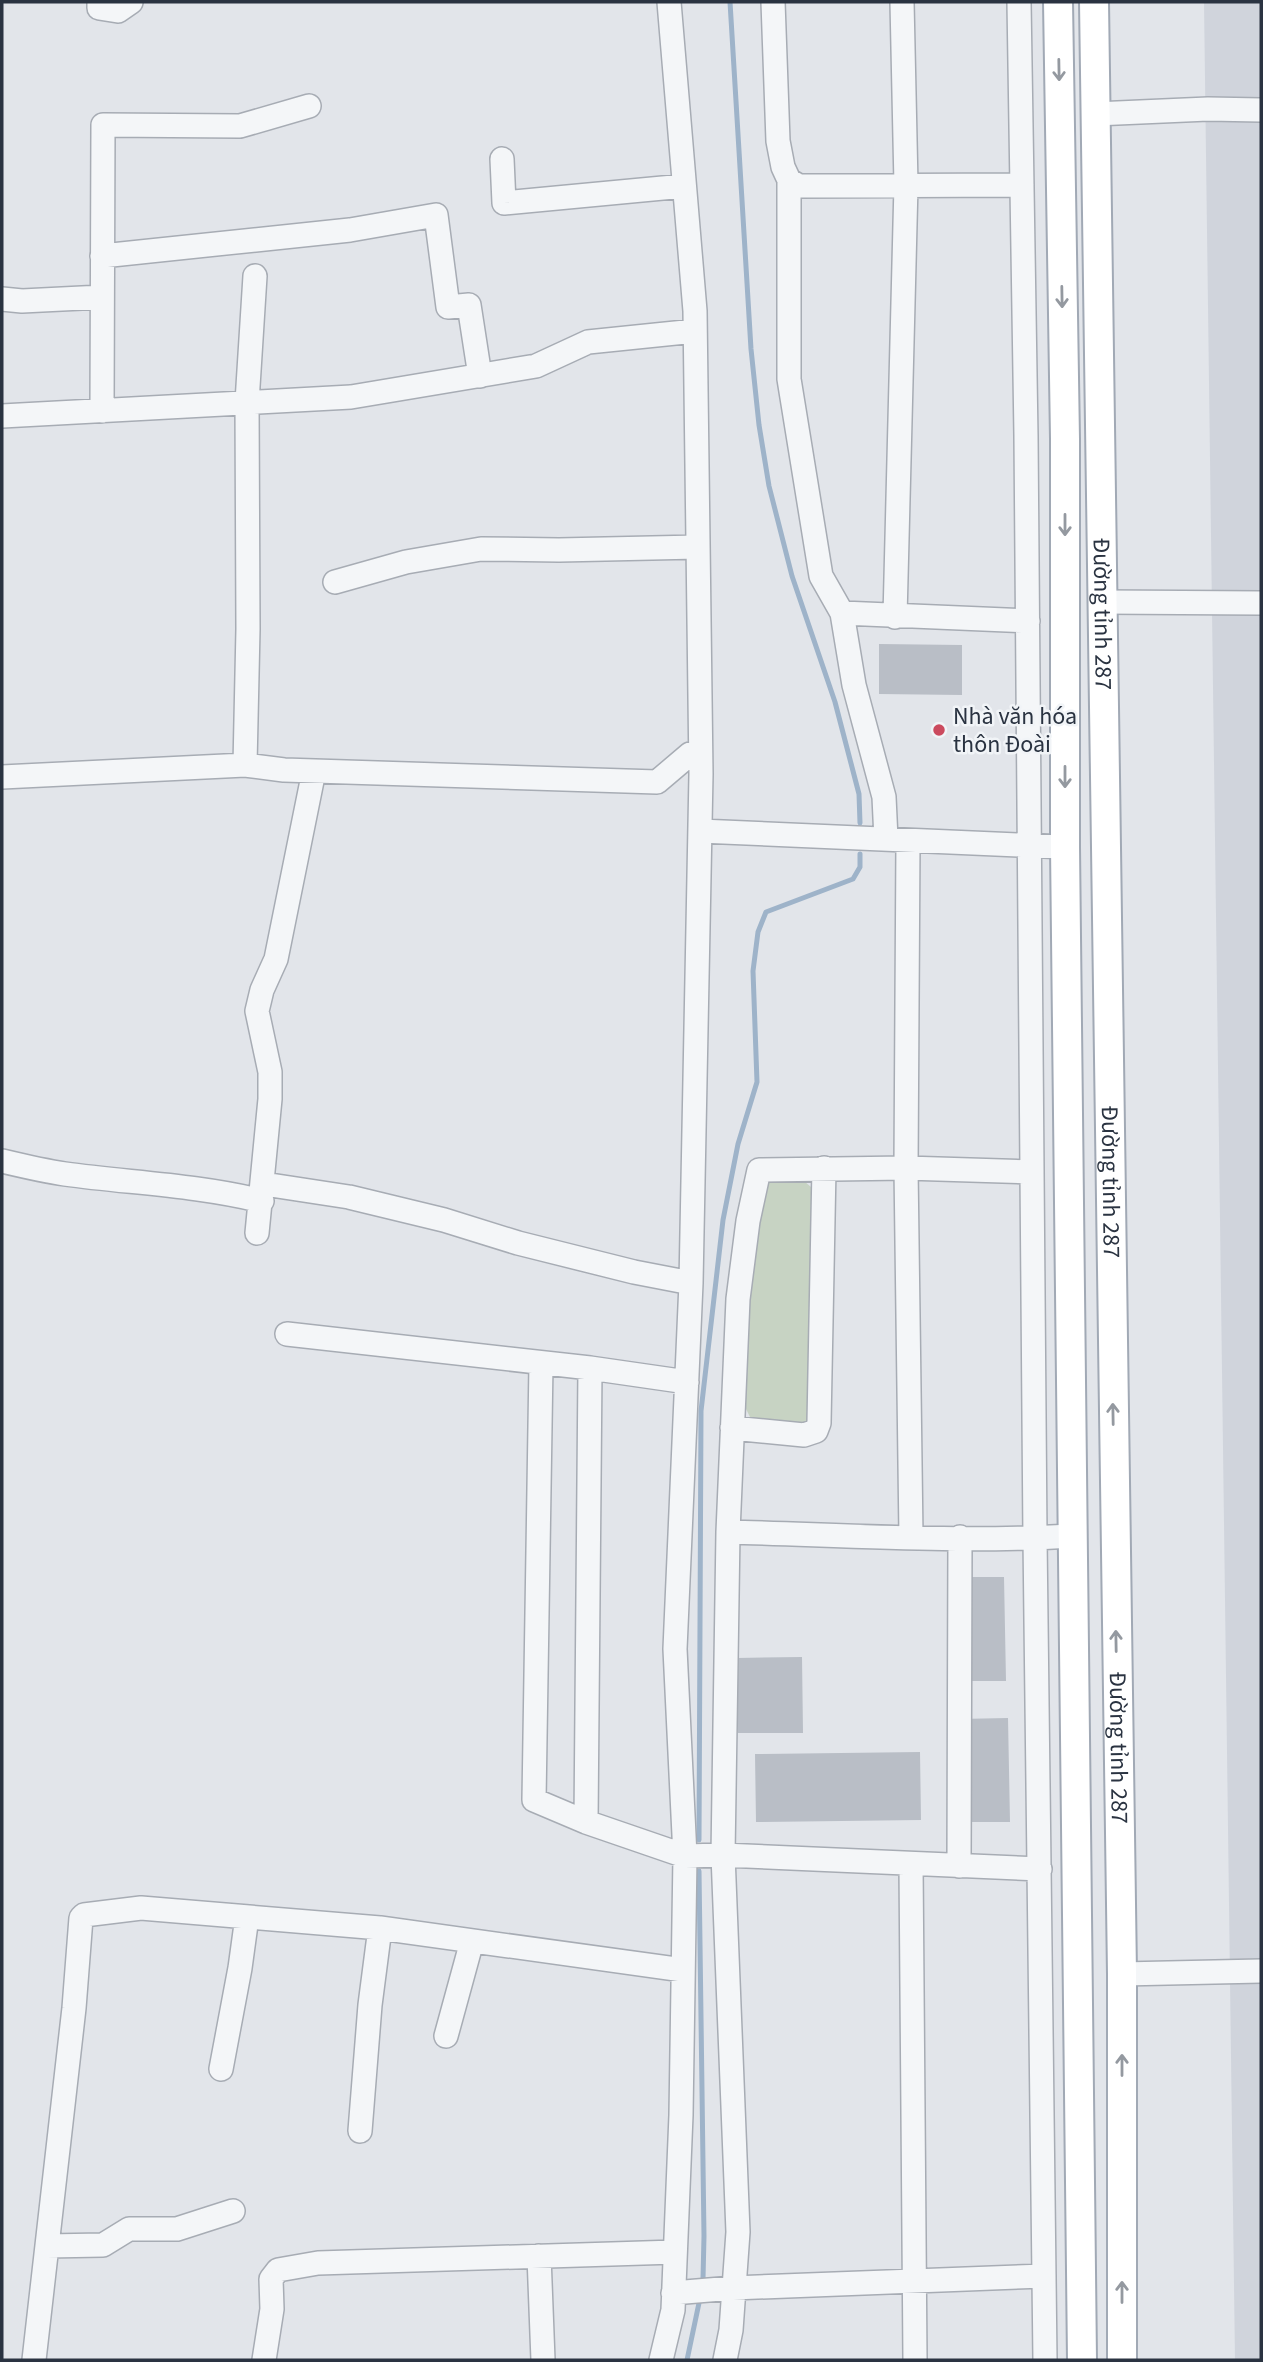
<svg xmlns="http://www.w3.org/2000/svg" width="1263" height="2362" viewBox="0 0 1263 2362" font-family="'Source Sans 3',sans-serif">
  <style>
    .built { fill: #d0d4dc }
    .green { fill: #c7d3c3 }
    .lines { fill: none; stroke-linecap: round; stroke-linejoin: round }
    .stream { stroke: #9eb3c9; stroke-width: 5 }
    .building { fill: #b9bec6 }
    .minor-casing { stroke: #a7acb4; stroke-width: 26 }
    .major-casing { stroke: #a1a9b5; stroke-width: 32 }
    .minor { stroke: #f4f6f8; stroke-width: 23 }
    .major { stroke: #fff; stroke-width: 28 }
    .oneway { stroke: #9499a0 }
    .poi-dot { fill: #cb4a5e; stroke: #f1f4f7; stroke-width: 2.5 }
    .labels { text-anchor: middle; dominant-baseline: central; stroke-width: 5; stroke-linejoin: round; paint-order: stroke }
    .street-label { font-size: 24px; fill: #2a3341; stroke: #f1f4f7 }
    .poi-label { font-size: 24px; fill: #2a3341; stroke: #f1f4f7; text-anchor: start }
  </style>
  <rect width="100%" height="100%" fill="#e2e5ea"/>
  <path class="built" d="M1204 2H1261V2360H1235Z"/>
  <path class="green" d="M774 1180 804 1181 811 1187 817 1200V1426L752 1421 742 1401 752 1264 765 1185Z"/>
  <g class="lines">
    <path class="stream" d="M730 2 751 349 759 425 769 486 792 576 835 702 859 794 860 823
      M699 1840 701 1411 723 1220 738 1144 757 1082 753 971 758 932 766 912 853 879 860 867V854
      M699 1871 704 2236 703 2279
      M687 2360 699 2303"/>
  </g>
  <path class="building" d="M879 644 962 645V695L879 694Z
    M955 1577H1004L1006 1681H957Z
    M802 1657 803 1733H738L737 1658Z
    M1008 1718 1010 1822H961L959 1719Z
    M920 1752 921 1820 756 1822 755 1754Z"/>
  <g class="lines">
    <defs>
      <path id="minor" d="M99 2V8L118 11 131 2
        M773 2 778 141 783 167 789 180 799 186 1022 185
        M1019 2 1026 436 1035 1538 1045 2360
        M1095 114 1208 109 1261 110
        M502 159 504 203 684 186
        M789 180V379L821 576 842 613 1028 621
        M102 256 350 230 436 215 448 307 469 305 480 376
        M2 299 22 301 102 297
        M102 411 103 125 240 126 309 106
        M2 416 351 397 536 366 588 342 695 331
        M335 582 406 562 481 549 559 550 698 547
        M1102 602 1261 603
        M842 613 854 685 884 797 886 839
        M895 617 906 185 902 2
        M245 765 248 629 247 402 255 276
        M2 777 245 765 284 770 657 782 690 754 700 751
        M700 831 1065 847
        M908 841 906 1168 911 1537
        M2 1161C23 1166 44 1171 65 1174 131 1183 197 1185 262 1201
        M264 1184 349 1197 444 1220 518 1243 634 1272 691 1283
        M257 1233 270 1099V1072L257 1011 262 990 276 959 314 771
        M287 1334 590 1368 687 1382
        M541 1364 534 1800 586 1822 685 1856 723 1855 1040 1869
        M732 1428 804 1435 816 1431 819 1423 824 1168
        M728 1532 738 1299 748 1221 759 1170 906 1168 1032 1172
        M586 1822 590 1368
        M911 1864 915 2360
        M959 1866 960 1537
        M1122 1974 1261 1971
        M446 2036 472 1941
        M221 2069 240 1968 247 1917
        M360 2131 370 2005 380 1928
        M47 2246 103 2245 129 2229H177L233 2211
        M539 2256 543 2360
        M673 2293 733 2288 1044 2276
        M34 2360 74 2008 81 1918 84 1915 141 1908 380 1928 683 1970
        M264 2360 272 2309 271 2279 278 2270 318 2263 675 2252
        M661 2360 673 2310 681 2115 685 1856 675 1649 691 1283 701 774 695 311 669 2
        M725 2360 731 2330 738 2232 723 1855 728 1532C842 1535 958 1543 1072 1536"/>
      <g id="major">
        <path d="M1058 2 1065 439V847L1082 2360"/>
        <path id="s1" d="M1094 2 1122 1974V2360"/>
      </g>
    </defs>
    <use href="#minor" class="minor-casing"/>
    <use href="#major" class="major-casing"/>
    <use href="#minor" class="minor"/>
    <use href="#major" class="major"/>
  </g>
  <defs><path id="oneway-shaft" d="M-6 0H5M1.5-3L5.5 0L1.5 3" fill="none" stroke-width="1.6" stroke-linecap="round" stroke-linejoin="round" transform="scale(1.75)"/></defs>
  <g class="oneway">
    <use href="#oneway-shaft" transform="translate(1059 70) rotate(89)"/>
    <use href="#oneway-shaft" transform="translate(1062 297) rotate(89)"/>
    <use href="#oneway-shaft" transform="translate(1065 525) rotate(90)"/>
    <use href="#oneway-shaft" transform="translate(1065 777) rotate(90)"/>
    <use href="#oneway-shaft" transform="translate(1113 1414) rotate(-91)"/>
    <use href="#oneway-shaft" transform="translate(1116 1641) rotate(-91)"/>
    <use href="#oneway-shaft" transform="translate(1122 2065) rotate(-90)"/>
    <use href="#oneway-shaft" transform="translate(1122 2292) rotate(-90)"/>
  </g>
  <circle class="poi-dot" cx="939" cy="730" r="7"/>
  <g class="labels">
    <g class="street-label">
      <text stroke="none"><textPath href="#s1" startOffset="612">Đường tỉnh 287</textPath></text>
      <text stroke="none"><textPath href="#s1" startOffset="1180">Đường tỉnh 287</textPath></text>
      <text stroke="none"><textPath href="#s1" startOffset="1746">Đường tỉnh 287</textPath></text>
    </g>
    <g class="poi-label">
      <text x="953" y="716">Nhà văn hóa<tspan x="953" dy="28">thôn Đoài</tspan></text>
    </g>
  </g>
  <rect width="1263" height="2362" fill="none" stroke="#2a3341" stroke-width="7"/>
</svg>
